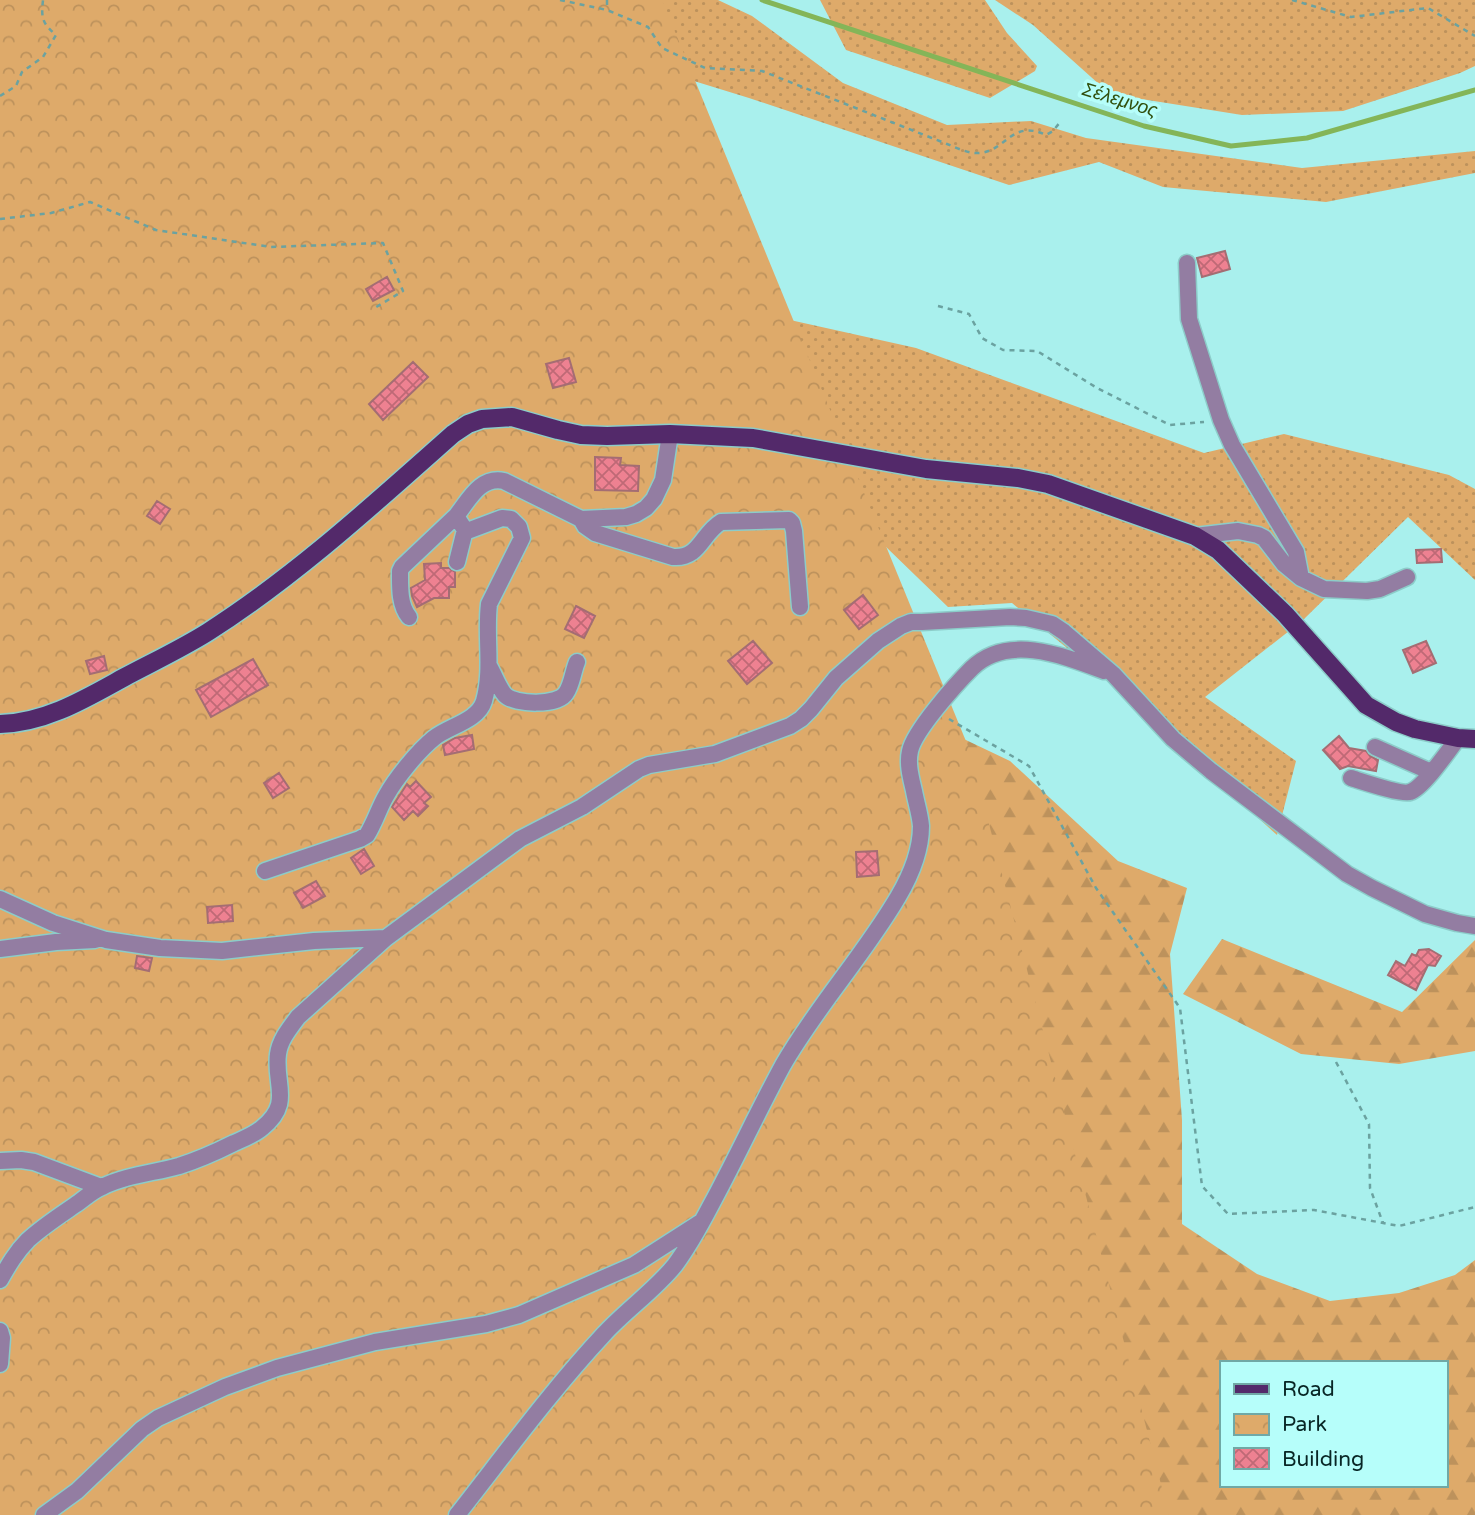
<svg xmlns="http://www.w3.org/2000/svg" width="1475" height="1515" viewBox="0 0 1475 1515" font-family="'Varela Round',sans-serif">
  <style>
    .grass { fill: url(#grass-dots) }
    .forest { fill: url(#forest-firs); fill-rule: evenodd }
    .park { fill: url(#park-crowns) }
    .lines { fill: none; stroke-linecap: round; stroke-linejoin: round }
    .stream { stroke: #84b558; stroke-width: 5 }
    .building { fill: url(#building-cross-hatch); stroke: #a46d73; stroke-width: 2 }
    .minor-casing { stroke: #8cccc9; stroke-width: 19 }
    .major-casing { stroke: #8cccc9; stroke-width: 21 }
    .path { stroke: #6ba2a0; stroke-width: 2.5; stroke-dasharray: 5 5; stroke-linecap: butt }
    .minor { stroke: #937da2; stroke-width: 16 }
    .major { stroke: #53296a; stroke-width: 18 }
    .labels { text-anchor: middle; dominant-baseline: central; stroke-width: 7; stroke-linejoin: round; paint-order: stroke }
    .water-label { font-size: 19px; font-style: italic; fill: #31500e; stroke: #b6fefa }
  </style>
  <defs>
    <pattern id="grass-dots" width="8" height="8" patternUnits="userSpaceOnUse" patternTransform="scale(1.75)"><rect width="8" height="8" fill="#deaa6a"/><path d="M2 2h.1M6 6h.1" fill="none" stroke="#bd925c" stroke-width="1.8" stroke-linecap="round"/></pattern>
    <pattern id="forest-firs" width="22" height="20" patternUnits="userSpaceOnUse" patternTransform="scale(1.75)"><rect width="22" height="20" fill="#deaa6a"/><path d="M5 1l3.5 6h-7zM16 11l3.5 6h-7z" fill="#bd925c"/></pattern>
    <pattern id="park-crowns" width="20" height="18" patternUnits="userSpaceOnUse" patternTransform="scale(1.75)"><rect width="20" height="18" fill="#deaa6a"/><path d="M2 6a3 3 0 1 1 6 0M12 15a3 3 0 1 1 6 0" fill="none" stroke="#bd925c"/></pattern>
    <pattern id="building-cross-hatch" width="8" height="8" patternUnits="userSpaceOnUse" patternTransform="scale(1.75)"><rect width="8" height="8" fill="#ee8191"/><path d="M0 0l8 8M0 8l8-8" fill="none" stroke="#bf6976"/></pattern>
  </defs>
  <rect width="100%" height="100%" fill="#a9f0ed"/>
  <path class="grass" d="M180 0H718L752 16 843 83 947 125 1031 121 1086 138 1302 168 1475 151V173L1326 202 1163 187 1099 162 1009 185 749 98 519 27Z
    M820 0H985L1007 33 1037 66 1035 71 990 98 846 50Z
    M995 0H1475V66L1460 73 1343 111 1242 115 1110 94 1033 25Z
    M754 312 916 348 1204 453 1284 434 1449 475 1475 489V580L1408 517 1303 620 1205 697 1296 761 1277 835 1111 684 1012 603 948 607 853 515Z"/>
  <path class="forest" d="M947 731 1010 761 1118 861 1187 888 1170 954 1182 1120V1224L1257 1274 1330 1301 1399 1293 1455 1275 1475 1260V1515H466ZM1221 1363H1445V1485H1221Z
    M1222 939 1402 1012 1475 940V1051L1399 1064 1301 1054 1183 994Z"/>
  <path class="park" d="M0 0H662L970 751 1169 1515H0Z"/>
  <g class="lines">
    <path class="stream" d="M762 0 1144 126 1231 146 1307 138 1475 90"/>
  </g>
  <path class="building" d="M1225 251 1230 269 1202 277 1197 258Z
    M387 277 394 290 373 301 366 289Z
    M569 358 576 382 553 388 546 364Z
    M413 362 428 377 383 420 369 404Z
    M595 457 621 458 620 465 639 466 638 491 595 490Z
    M157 501 170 509 160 524 147 516Z
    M1441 549 1442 562 1417 563 1416 550Z
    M441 563V568H449L455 572V587H449V598H434L417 607 412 596 411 588 425 580 424 564Z
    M863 595 878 615 859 629 844 610Z
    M576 606 595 616 584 638 565 629Z
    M753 641 772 663 747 684 728 661Z
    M1426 641 1436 663 1413 673 1403 650Z
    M104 656 107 670 90 674 86 661Z
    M253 659 268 685 211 717 196 690Z
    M472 735 474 749 445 755 443 745 455 738Z
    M1339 736 1349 748 1366 751 1370 756 1378 760 1376 771 1348 766 1340 769 1323 750Z
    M279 773 289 788 273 798 264 783Z
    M416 781 431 797 424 803 428 806 418 816 413 811 404 820 392 807 407 784 410 787Z
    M364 849 374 866 361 874 351 858Z
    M877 851 879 875 857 877 856 852Z
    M316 881 325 896 303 908 294 893Z
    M232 905 233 921 208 923 207 907Z
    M1429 949 1441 956 1435 966 1428 965 1416 990 1388 975 1396 961 1405 966 1412 954 1416 956 1419 950Z
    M137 956 152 958 149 971 135 968Z"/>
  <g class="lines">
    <defs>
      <path id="minor" d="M1187 263 1189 319 1221 420 1232 445 1296 552 1301 578
        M581 519 585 526 595 533 673 557C700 559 701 534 721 522L789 520 792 523 794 531 800 607
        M1195 536 1238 531 1258 535 1264 538 1284 564 1301 578 1324 589 1367 591 1380 589 1407 577
        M457 562 465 530
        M409 617C399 605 400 586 400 571L402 567 456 516
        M489 666C494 674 498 687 505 695 515 705 558 706 566 693 572 685 573 671 577 662
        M1375 747 1431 772
        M1351 778C1361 781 1402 795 1410 792 1423 788 1449 750 1458 738
        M265 871 360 839 367 835C375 822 379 808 386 796 396 778 418 751 434 738 449 726 478 721 484 701 493 669 485 636 489 604L522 538 519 527 511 519 502 518 470 530H465L456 516C469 500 480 476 504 481L581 519 626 517 636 514 646 508 654 499 663 480 670 434
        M0 899 53 923 106 940 160 948 222 951 314 941 386 938 520 839 582 807 639 769 649 765 715 754 790 726 801 719 811 709 836 678 878 641 901 626 911 622H922L1010 617 1026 618 1052 624 1064 632 1113 674 1173 739 1211 771 1347 874 1372 888 1425 914 1457 923 1475 926
        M0 949 56 942 95 940
        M0 1161 21 1160 34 1162 101 1187
        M0 1280C8 1266 16 1252 28 1240 42 1227 59 1216 75 1205 84 1199 92 1191 102 1187 126 1175 154 1173 179 1166 198 1160 216 1152 234 1143 243 1139 254 1135 262 1128 293 1103 274 1085 278 1054 280 1040 289 1029 298 1017L386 938
        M0 1331 2 1338 0 1364
        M44 1515 77 1491 142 1429 158 1418 225 1387 277 1368 375 1342 486 1324 519 1315 634 1265 701 1222
        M457 1515C505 1454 551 1391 604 1334 626 1310 655 1290 675 1265 689 1246 700 1226 711 1205 736 1159 758 1111 783 1065 817 1006 864 955 898 897 911 875 921 851 921 826 920 814 916 802 914 791 911 778 907 764 910 751 914 731 956 684 972 668 1008 633 1064 656 1104 671"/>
      <path id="major" d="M0 724C45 723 85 699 123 678 151 663 181 649 208 632 297 575 374 504 453 434L468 424 482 419 512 417 558 430 581 435 607 436 670 434 753 438 926 469 1018 478 1048 484 1195 536 1218 550 1285 614 1366 705 1396 722 1415 729 1458 738 1475 739"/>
    </defs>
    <use href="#minor" class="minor-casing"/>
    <use href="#major" class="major-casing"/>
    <path class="path" d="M560 0 607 10 648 27 662 48 705 68 762 71 947 144C957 148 969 154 980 153 1007 150 1012 119 1046 135L1053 131 1061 121
      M607 0V10
      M1292 0 1351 17 1428 8 1475 36
      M0 96 16 86 22 72 43 57 56 35C42 23 41 18 43 0
      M0 219 51 213 90 202 156 230 271 247 383 243 403 291 373 309
      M938 306 969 314 982 338 1003 350 1037 351 1097 388 1170 425 1204 422
      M949 719 1029 766 1096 888 1180 1008 1202 1186 1228 1214 1314 1210 1399 1226 1475 1207
      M1336 1062 1369 1124 1370 1188 1383 1223"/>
    <use href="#minor" class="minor"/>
    <use href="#major" class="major"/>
  </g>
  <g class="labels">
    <g class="water-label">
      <text transform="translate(1120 100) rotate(17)">Σέλεμνος</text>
    </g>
  </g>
  <rect x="1220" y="1361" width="228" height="126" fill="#b6fefa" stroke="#70a8a5" stroke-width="2"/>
  <rect x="1234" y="1384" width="35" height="10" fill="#53296a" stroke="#70a8a5" stroke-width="2"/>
  <text x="1282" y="1396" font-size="21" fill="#082625">Road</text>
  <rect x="1234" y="1414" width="35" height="21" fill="url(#park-crowns)" stroke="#70a8a5" stroke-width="2"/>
  <text x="1282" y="1431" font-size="21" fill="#082625">Park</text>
  <rect x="1234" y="1448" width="35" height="21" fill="url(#building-cross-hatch)" stroke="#70a8a5" stroke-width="2"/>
  <text x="1282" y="1466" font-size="21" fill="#082625">Building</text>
</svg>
